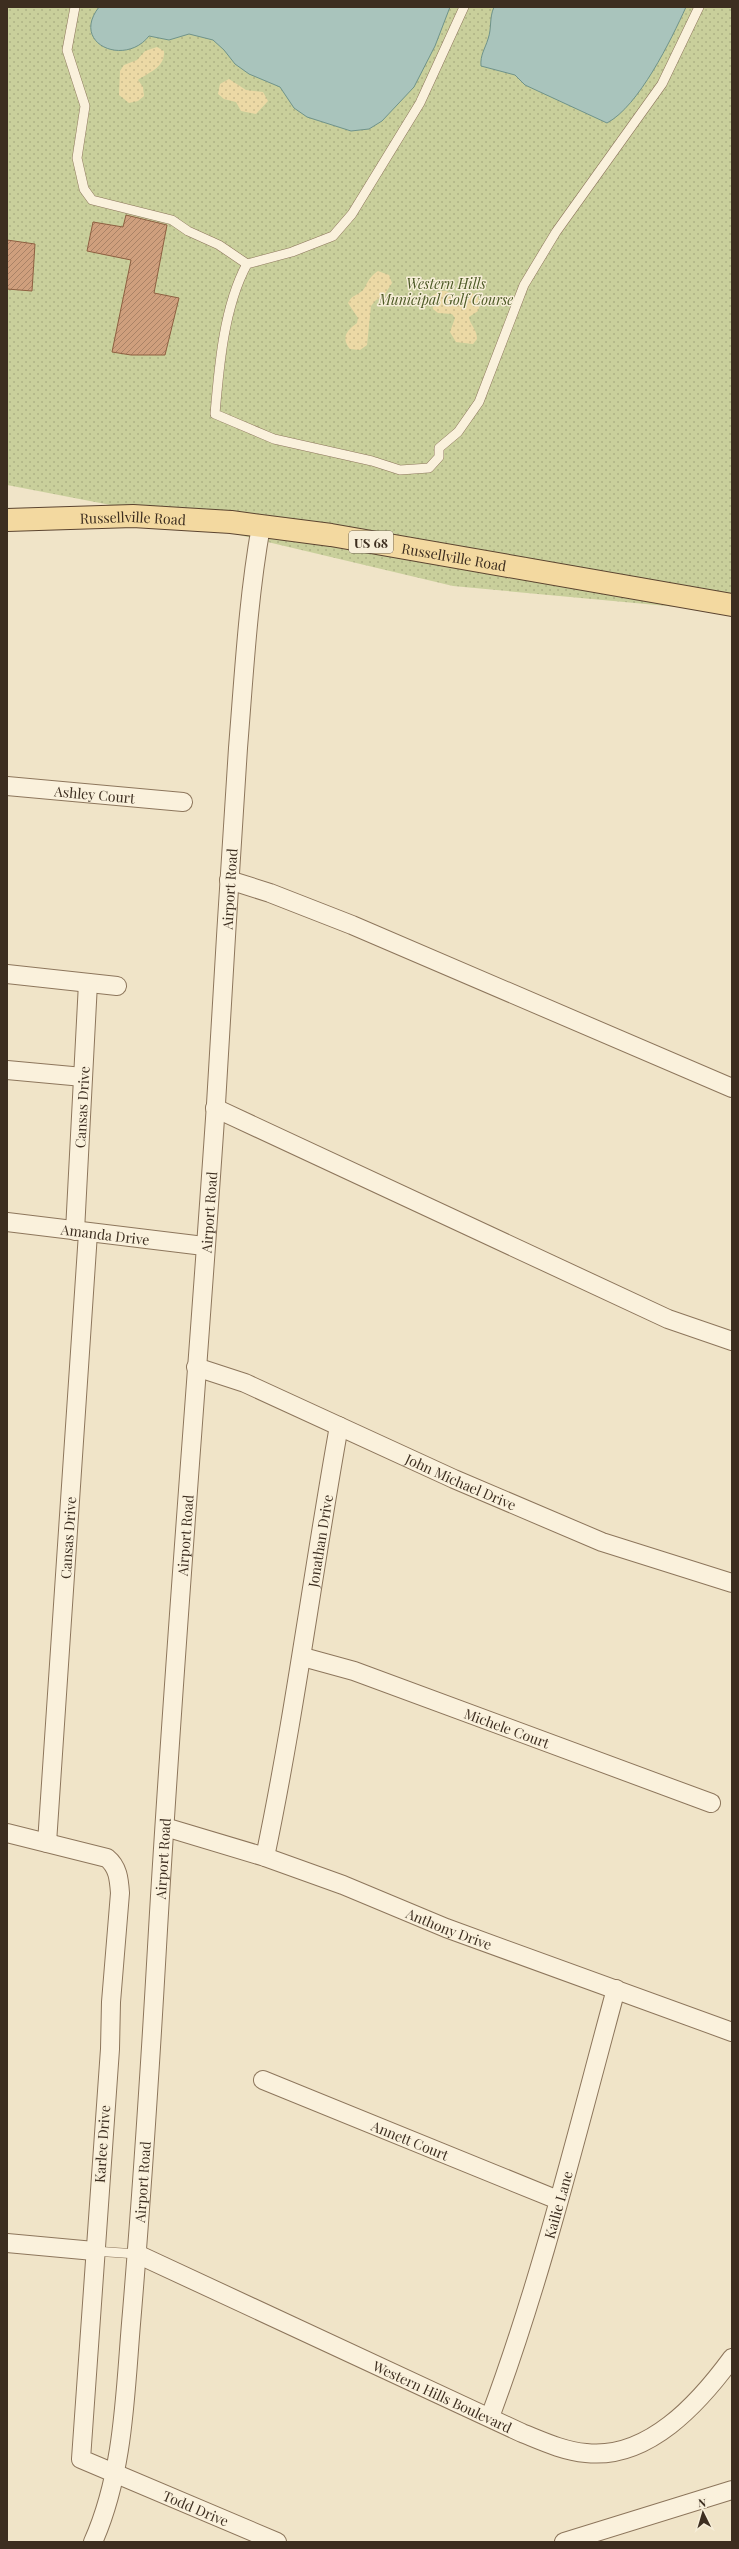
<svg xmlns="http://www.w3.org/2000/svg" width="739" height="2549" viewBox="0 0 739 2549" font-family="'Playfair Display',serif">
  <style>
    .grass { fill: url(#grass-dots) }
    .sand { fill: url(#sand-dots) }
    .water { fill: #a9c4bc; stroke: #6f938a }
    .building { fill: url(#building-hatch); stroke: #8d5f41 }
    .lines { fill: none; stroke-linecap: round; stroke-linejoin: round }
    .service-casing { stroke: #8d765c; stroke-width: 10 }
    .minor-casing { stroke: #8d765c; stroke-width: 20 }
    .primary-casing { stroke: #5b4430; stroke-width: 24 }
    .service { stroke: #faf1dc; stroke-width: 9 }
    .minor { stroke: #faf1dc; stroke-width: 18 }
    .primary { stroke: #f3d9a0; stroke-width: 22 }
    .labels { text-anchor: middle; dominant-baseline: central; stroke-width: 3; stroke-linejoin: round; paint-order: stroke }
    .shield { fill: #f7eed8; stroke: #756857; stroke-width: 1 }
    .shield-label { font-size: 13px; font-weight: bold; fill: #3d2e20 }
    .park-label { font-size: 14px; font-style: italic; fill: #4d5a26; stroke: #f7eed8 }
    .street-label { font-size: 14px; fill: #3d2e20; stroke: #f7eed8 }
  </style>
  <defs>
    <pattern id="grass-dots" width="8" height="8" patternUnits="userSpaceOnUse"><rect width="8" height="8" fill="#c9cf9b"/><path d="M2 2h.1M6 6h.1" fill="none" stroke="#aeb285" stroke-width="1.8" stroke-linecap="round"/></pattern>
    <pattern id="sand-dots" width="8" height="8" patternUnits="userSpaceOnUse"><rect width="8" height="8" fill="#ecd9a5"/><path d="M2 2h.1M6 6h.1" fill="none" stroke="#cbbb8e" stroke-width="1.8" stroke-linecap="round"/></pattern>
    <pattern id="building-hatch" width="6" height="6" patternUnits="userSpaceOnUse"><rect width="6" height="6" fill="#cf9f7d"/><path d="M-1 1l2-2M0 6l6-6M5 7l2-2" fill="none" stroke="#a98266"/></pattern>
  </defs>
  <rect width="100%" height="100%" fill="#f0e4c8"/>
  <path class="grass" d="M7 7H732V612L453 586 121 507 7 485Z"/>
  <path class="sand" d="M157 47 164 51C165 68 149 72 138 80L143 87 144 96 138 101 129 103 119 95 120 71 124 65 137 60 145 51Z
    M229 79 246 90 263 92 268 101 256 114 241 111 236 102 224 99 218 94 220 84Z
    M378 271 389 275 392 283 383 297 376 300 371 306 367 345 360 350 350 349C341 338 346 331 357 323L358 318 348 303C352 295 356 296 362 291 367 287 366 279 378 271Z
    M440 291H446L456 297 470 292 477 296 480 304 478 311 469 317C470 325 477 329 477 339L473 344 456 342 450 332 455 318 452 314 438 313 433 309 432 296Z"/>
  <path class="water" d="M99 7H450L435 46 414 87 382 121 369 129 351 131 307 117 294 108 280 87 249 74 235 64 224 50 213 40 189 34 169 40 149 36C125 67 70 44 99 7Z
    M494 7H686C671 40 639 106 607 123L525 85 515 75 481 66C480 55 485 49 488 39 492 28 489 18 494 7Z"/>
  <path class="building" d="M126 215 167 225 154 293 179 298 165 355H131L112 352 131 260 87 251 93 222 123 227Z
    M7 240 35 244 32 291 7 289Z"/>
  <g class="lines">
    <defs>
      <path id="service" d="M75 7 67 50 85 106 77 158 84 189 92 200 172 220 188 231 219 245 247 264
        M464 7 420 103 352 214 333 236 292 252 247 264C224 306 219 366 215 414L274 439 372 461 400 470 429 468 439 457V448L458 432 479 402 524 285 556 232 662 84 699 7
        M94 2251 137 2254"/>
      <g id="minor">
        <path id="s1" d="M7 786 183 802"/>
        <path d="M229 880 270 893 352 925 732 1088"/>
        <path d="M7 974 117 986"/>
        <path d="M7 1070 83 1077"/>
        <path d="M215 1108 668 1319 732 1341"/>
        <path id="s2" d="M7 1222 204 1246"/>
        <path id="s3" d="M75 1231 88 983"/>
        <path id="s4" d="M196 1367 245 1383 454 1479 602 1542 732 1583"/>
        <path id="s5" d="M303 1657 354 1671 711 1803"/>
        <path id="s6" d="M165 1827 265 1857 343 1885 446 1928 732 2032"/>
        <path id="s7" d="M7 1833 107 1858C118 1867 119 1879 120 1893L111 2002 110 2049 81 2459 277 2542"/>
        <path id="s8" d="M47 1843 88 1233"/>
        <path id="s9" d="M265 1857C295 1714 313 1570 339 1426"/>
        <path id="s10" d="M263 2080 558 2200"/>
        <path d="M7 2243 94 2251"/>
        <path id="s11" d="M137 2254 522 2433C542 2441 563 2451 586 2453 648 2460 699 2403 732 2358"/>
        <path id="s12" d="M490 2417C542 2278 577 2132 616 1989"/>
        <path id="s13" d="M93 2542C125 2470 125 2389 132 2312 142 2191 150 2069 157 1947 173 1666 197 1385 216 1104 223 985 230 867 238 748 244 674 248 599 261 526"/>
        <path d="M564 2542 732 2490"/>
      </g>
      <g id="primary">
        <path id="s14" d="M7 520 133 516 231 522 331 535 732 605"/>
      </g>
    </defs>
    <use href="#service" class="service-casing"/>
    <use href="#minor" class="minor-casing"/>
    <use href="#primary" class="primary-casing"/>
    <use href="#service" class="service"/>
    <use href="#minor" class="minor"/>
    <use href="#primary" class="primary"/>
  </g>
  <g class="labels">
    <rect class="shield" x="349" y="531" width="44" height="22" rx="3"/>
    <g class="shield-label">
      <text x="371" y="542">US 68</text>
    </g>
    <g class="park-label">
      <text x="446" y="283">Western Hills<tspan x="446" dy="16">Municipal Golf Course</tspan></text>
    </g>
    <g class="street-label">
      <text stroke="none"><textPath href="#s14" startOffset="126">Russellville Road</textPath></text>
      <text stroke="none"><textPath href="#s14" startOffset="450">Russellville Road</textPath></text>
      <text stroke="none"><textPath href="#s1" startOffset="88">Ashley Court</textPath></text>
      <text stroke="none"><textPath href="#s13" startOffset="1661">Airport Road</textPath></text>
      <text stroke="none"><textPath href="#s3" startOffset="124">Cansas Drive</textPath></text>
      <text stroke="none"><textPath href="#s13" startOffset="1337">Airport Road</textPath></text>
      <text stroke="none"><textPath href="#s2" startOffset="99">Amanda Drive</textPath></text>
      <text stroke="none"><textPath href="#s4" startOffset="289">John Michael Drive</textPath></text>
      <text stroke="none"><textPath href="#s13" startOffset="1013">Airport Road</textPath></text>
      <text stroke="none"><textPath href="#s8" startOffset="306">Cansas Drive</textPath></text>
      <text stroke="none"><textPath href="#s9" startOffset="321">Jonathan Drive</textPath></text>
      <text stroke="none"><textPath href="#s5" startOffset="216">Michele Court</textPath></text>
      <text stroke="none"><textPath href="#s13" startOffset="689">Airport Road</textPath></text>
      <text stroke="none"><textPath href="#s6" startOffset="302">Anthony Drive</textPath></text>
      <text stroke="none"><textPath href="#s10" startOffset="159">Annett Court</textPath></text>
      <text transform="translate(102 2144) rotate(-86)">Karlee Drive</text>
      <text stroke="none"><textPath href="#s13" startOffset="365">Airport Road</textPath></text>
      <text stroke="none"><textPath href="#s12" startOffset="223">Kailie Lane</textPath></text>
      <text stroke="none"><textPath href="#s11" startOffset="337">Western Hills Boulevard</textPath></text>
      <text stroke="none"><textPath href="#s7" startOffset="834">Todd Drive</textPath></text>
    </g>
  </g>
  <rect width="739" height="2549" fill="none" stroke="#3d2e20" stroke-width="16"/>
  <g transform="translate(703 2513) rotate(355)" stroke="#f7eed8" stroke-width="3" paint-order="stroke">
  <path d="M0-3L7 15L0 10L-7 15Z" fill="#3d2e20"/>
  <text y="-6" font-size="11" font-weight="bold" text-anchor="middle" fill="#3d2e20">N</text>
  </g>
</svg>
